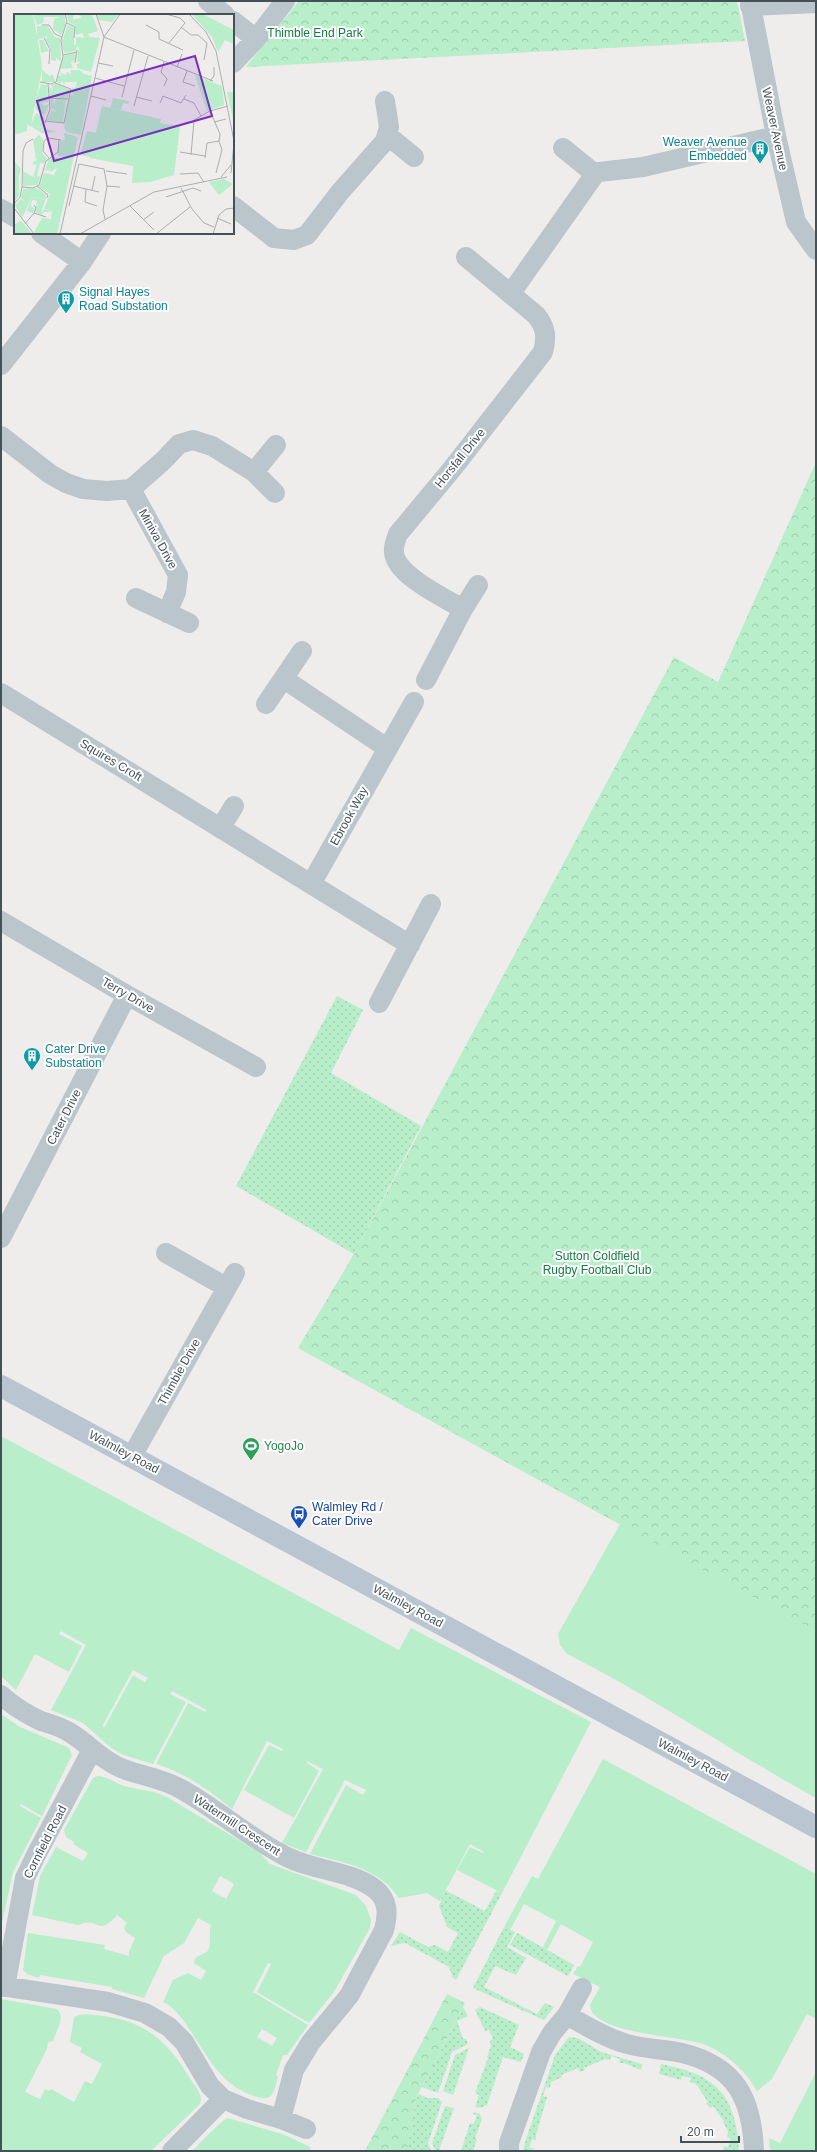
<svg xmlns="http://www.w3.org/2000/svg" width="817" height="2152" viewBox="0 0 817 2152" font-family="Helvetica,sans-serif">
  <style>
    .grass { fill: url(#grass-dots) }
    .forest { fill: url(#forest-crowns) }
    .garden { fill: #b8eec9; fill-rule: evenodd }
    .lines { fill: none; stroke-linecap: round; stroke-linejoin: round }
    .minor { stroke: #bac5cc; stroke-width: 20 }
    .secondary { stroke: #b9c6d1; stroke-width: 22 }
    .labels { text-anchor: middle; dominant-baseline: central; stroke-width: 4; stroke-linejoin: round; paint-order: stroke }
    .park-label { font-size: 12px; fill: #157b40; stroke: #fff }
    .street-label { font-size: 12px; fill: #445159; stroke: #fff }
    .culture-label { font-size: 12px; fill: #0d838f; stroke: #fff; text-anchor: start }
    .leisure-label { font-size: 12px; fill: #27864d; stroke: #fff; text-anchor: start }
    .transit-label { font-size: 12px; fill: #164399; stroke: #fff; text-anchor: start }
    .inset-road { fill: none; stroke: #abaeb1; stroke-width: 1 }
    .view { fill: #7b2cbf; fill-opacity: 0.15; stroke: #7b2cbf; stroke-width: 2 }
    .inset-edge { fill: none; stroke: #445159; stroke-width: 2 }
  </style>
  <defs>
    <pattern id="grass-dots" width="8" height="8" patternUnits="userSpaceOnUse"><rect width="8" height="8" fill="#b8eec9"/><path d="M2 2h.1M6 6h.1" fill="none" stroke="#9fceaf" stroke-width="1.8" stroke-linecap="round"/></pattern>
    <pattern id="forest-crowns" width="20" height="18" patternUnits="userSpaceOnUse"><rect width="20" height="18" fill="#b8eec9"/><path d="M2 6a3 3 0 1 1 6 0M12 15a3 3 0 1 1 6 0" fill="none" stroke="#9fceaf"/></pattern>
  </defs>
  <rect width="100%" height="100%" fill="#efecec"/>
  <path class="grass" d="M337 996 363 1010 331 1073 421 1126 354 1254 236 1186Z
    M445 1890 485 1911 496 1891 502 1893 456 1980 453 1978 449 1967 405 1943 391 1946 400 1932 428 1947 435 1945 448 1952 458 1933 447 1927 439 1906Z
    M504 1927 515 1932 507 1947 526 1958 516 1975 495 1966 484 1987 537 2014 545 2003 554 2007 544 2020 473 1988Z
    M517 1933 574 1965 568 1976 510 1945Z
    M463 2007 468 2016 457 2021 463 2039H466L468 2044 452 2052 438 2093 422 2087Z
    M480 2007 519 2025 510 2047 524 2054 521 2062 503 2057 487 2105 480 2108 475 2107 479 2095 475 2093 488 2058 487 2057 491 2046 490 2041 493 2039 489 2030 485 2031 475 2010Z
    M569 2037 578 2038 601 2052 642 2064 641 2070 624 2063H619L620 2059 611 2056 610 2060 605 2059 584 2068 585 2070 580 2072 578 2068 561 2075 562 2077 551 2082 550 2088 546 2087 543 2096 547 2097 536 2135V2140L532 2139 529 2147 534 2149 533 2151H523L526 2139 551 2067 555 2055Z
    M469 2048 453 2095 443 2091 455 2055Z
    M661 2064C716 2075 736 2094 739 2151H723L724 2146 728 2147 731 2138 727 2137 728 2131 723 2122 724 2121 713 2106 710 2108 706 2103 708 2102 696 2084 690 2082 691 2078 682 2076 681 2080 659 2074Z
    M419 2094 427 2098H438L442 2102 428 2143 431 2151H407L416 2098Z
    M445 2106 454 2108 439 2151H436L432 2143Z
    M474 2112 480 2114 482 2119 475 2138 477 2139 473 2151H461L470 2123 474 2124 477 2115 473 2114Z"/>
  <path class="forest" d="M299 1H737L745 41 246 67Z
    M816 462V1632L298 1348 354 1254 674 657 718 682Z
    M447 1994 465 2003 416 2098 407 2151H365Z"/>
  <path class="garden" d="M1 1436 399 1650 411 1628 591 1722 502 1893 457 1870 470 1847 483 1853 484 1852 470 1844 440 1901 427 1893 399 1898C379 1868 343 1862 310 1854L346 1785 363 1795 366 1790 345 1780 306 1852 282 1843 323 1769 307 1761V1763L319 1771 294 1818 244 1790 269 1745 282 1751 283 1749 267 1741 232 1809C208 1789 185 1773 156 1764L188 1703 205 1712 207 1710 172 1691 170 1694 186 1702 153 1764 123 1755 110 1747 83 1723 51 1710 86 1645 61 1631 59 1634 82 1646 69 1672 35 1654 16 1690 1 1676ZM133 1670 148 1678 145 1682 133 1675 104 1728 103 1725Z
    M620 1524 816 1632V1798C732 1752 653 1697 567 1654L560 1645 558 1634Z
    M1 1714 20 1727 65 1746 69 1748 72 1755 42 1816 21 1804 20 1806 41 1818 13 1872 1 1928Z
    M603 1759 816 1874V2019L807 2014 772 2079 757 2091C745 2070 728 2055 706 2045 684 2036 591 2034 590 2005L600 1987 573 1974 578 1966 580 1967 593 1942 561 1924 547 1950 543 1947 556 1921 524 1904 510 1930 504 1927 532 1876 538 1879Z
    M97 1776C107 1776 115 1783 124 1786 139 1790 154 1790 167 1797L260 1853 270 1864 356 1895 366 1906 371 1920 370 1928 334 1992 309 2023 257 1992 271 1964 268 1963 253 1992 308 2025 287 2055H283L276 2075 278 2076C274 2092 274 2103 254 2096 220 2085 207 2055 188 2027 182 2018 173 2006 163 2002L173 1980 188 1973 201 1980 206 1971 194 1963C194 1955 203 1955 208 1951 212 1942 208 1935 211 1925L198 1918 184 1943 164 1956 144 1998 112 1989V1987L40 1975 39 1978 27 1974 23 1970 28 1933 105 1945 104 1949 129 1956V1952L135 1938 126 1932 124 1928 127 1923 117 1915C99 1936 99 1920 85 1923 82 1923 80 1925 78 1925L32 1915 40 1876 56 1847 83 1861 88 1853 73 1844 74 1842 66 1837 64 1830 93 1778ZM220 1876 234 1884 226 1899 212 1891ZM262 2029 277 2038 272 2046 257 2037Z
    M1 1999 57 2009 61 2015 60 2023 53 2041 48 2042 47 2049 25 2092 40 2099 45 2089 49 2091 51 2089 74 2102 85 2081 92 2084 102 2064 80 2052 82 2048 70 2042 74 2017C84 2012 93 2015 104 2016 146 2022 168 2042 189 2077 194 2085 204 2094 200 2104L151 2151H1Z
    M816 2072V2151H770L769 2138 780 2143Z
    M228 2118 285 2135 310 2147V2151H192C200 2144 220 2121 228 2118Z"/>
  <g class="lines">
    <path class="minor" d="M208 1 225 15
      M750 1 776 136 796 222 816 250
      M750 6 816 3
      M233 21 256 39
      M233 63 256 39 285 1
      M387 135 414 157
      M563 148 595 174
      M233 206 274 238 294 240 307 235 340 192 385 141 389 127 385 101
      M1 209 15 217
      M41 233 82 262
      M511 293 595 174 599 172 643 167 776 136
      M1 365 82 262 101 233
      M1 436 50 474 66 483 83 489 107 491 131 489 164 460 179 444 193 440 212 446 254 472 275 493
      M254 472 276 445
      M131 489 178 575 176 592 167 613
      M136 598 189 623
      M463 609C445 598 395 575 394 552 393 546 396 540 398 534L452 469 543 352C547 337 546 327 536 315L466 257
      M284 679 387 748
      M426 680 463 609 478 585
      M1 693 410 945
      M266 704 302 651
      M221 827 234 806
      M311 884 414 702
      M1 921 127 995 256 1067
      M379 1003 431 904
      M1 1238 127 995
      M166 1253 226 1287
      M132 1456 235 1273
      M1 1695C13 1706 26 1714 41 1721 51 1724 61 1727 69 1732 88 1743 101 1760 121 1768 141 1776 162 1778 181 1789 217 1809 248 1837 285 1856 313 1871 350 1870 375 1889 389 1900 388 1915 384 1930L349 1996 311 2042 294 2070 281 2119
      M1 1986 108 2002 145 2013 169 2027 184 2042 210 2086 223 2099 247 2109 281 2119 306 2129
      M5 1987 25 1878 36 1855 92 1750
      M567 2015C586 2026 606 2038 627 2044 645 2049 664 2049 682 2053 736 2066 752 2099 754 2151
      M172 2151 223 2099
      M509 2151V2143L541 2052 552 2033 567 2015 582 1988"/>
    <path class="secondary" d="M1 1386 816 1827"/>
  </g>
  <defs>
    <symbol id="building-pin" viewBox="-11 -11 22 30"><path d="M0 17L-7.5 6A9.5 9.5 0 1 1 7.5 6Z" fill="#0f9aa8" stroke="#fff"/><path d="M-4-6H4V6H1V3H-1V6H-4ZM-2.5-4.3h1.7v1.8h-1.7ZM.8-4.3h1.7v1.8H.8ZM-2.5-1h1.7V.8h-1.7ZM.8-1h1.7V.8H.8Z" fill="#fff"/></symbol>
    <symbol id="stadium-pin" viewBox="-11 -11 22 30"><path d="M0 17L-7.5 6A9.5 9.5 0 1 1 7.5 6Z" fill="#2e9e5b" stroke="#fff"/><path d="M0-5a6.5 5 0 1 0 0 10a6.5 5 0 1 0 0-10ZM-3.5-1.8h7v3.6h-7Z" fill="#fff"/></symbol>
    <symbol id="bus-pin" viewBox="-11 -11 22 30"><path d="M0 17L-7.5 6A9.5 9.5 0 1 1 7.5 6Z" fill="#1a4fb4" stroke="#fff"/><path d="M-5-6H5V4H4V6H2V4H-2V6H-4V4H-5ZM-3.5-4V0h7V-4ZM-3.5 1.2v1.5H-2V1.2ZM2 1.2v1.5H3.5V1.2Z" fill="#fff"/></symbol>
  </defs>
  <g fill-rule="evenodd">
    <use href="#building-pin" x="750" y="139" width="20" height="27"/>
    <use href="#building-pin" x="56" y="289" width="20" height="27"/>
    <use href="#building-pin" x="22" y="1046" width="20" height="27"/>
    <use href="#stadium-pin" x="241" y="1436" width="20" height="27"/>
    <use href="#bus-pin" x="289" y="1504" width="20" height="27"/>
  </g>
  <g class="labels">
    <g class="park-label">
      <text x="315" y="33">Thimble End Park</text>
      <text x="597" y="1256">Sutton Coldfield<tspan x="597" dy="14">Rugby Football Club</tspan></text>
    </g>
    <g class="street-label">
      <text transform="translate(775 129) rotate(78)">Weaver Avenue</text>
      <text transform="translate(460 458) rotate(-51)">Horsfall Drive</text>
      <text transform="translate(158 539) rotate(61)">Miniva Drive</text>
      <text transform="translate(111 760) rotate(31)">Squires Croft</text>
      <text transform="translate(349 816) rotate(-61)">Ebrook Way</text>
      <text transform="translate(128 995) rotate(30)">Terry Drive</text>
      <text transform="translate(64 1117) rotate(-63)">Cater Drive</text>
      <text transform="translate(179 1372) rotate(-61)">Thimble Drive</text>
      <text transform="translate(124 1452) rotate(28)">Walmley Road</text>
      <text transform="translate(408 1606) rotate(28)">Walmley Road</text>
      <text transform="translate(693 1760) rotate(28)">Walmley Road</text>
      <text transform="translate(237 1825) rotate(33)">Watermill Crescent</text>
      <text transform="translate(45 1842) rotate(-63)">Cornfield Road</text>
    </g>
    <g class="culture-label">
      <text x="747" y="142" text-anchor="end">Weaver Avenue<tspan x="747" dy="14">Embedded</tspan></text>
      <text x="79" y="292">Signal Hayes<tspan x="79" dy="14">Road Substation</tspan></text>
      <text x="45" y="1049">Cater Drive<tspan x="45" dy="14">Substation</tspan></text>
    </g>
    <g class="leisure-label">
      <text x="264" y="1446">YogoJo</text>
    </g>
    <g class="transit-label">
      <text x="312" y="1507">Walmley Rd /<tspan x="312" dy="14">Cater Drive</tspan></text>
    </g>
  </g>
  <g transform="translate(14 14)">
    <rect width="220" height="220" fill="#efecec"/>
    <path d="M210 15 220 20V30L211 26 204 38 198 23ZM213 78H220V112L219 105ZM99 84 115 87 114 90 109 89 107 96 96 94ZM210 165 219 170 205 181 195 168ZM18 183 31 186 27 200 30 195 38 198H30L27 201 21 198 23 187 18 186 17 192 21 195 19 199 13 197Z" fill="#b8eec9"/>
    <path d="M0 0H19L27 45 28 55 17 111 43 118 28 119 13 110V117L0 121ZM178 0H188L220 16V20L210 15 205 24 198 23ZM181 61 208 72 210 91 193 97ZM88 92 147 105 146 109 166 112 160 161 136 168 118 169 119 152 76 144ZM0 147 7 155 0 179Z" fill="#b8eec9"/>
    <path d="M22 0H50L52 11 47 21 39 15 40 5 45 3H30L29 9 23 11 20 2ZM53 0H60L59 5H64L68 3 62 0H78L84 17 74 20 76 23 86 24 77 58 63 54V50L67 49 63 47 64 36H66L63 31 62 37 50 39 48 27 54 11 60 14V31H62V23L70 24 69 19 62 21 61 12 55 8ZM83 0H104L98 8 85 6ZM23 12H34L41 23 46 24 47 47 42 44V47L37 46V34L31 25 34 22 23 26ZM25 26H29L35 37 27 39ZM61 39 62 45 57 49 59 54 45 55 50 42ZM28 56 36 62 39 60 41 68H28ZM57 56H66L70 60 78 62 67 121 52 118 50 111 56 82 60 80 57 78 58 73 61 74 63 68H51L50 71 48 67 46 70 43 68 44 62 48 61 45 58 52 61 53 58 57 60ZM27 70 33 71 34 88 28 89 30 92 35 90 31 101 22 96 21 88ZM41 70 56 75 54 84 36 83 35 72 39 77 37 71ZM39 84 41 92V84L52 86 49 108 33 106 37 96 44 98 37 94 36 86ZM22 99 30 103V114L17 111ZM73 117 82 119 77 143 66 141ZM50 119 64 123 43 220H24L20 218 28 204 37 205 38 197 30 195 36 180 25 173 30 159 40 161 43 154 38 157 31 156 35 145 40 143 49 146 50 143 43 141 46 127 51 126ZM25 121 29 126 28 139 33 144 30 150 26 149 23 162 27 163 23 171 9 172V157L19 163 22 154V150L18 151 20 147 24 146 22 145 19 126ZM5 161V181L0 189V179ZM23 174 32 181V186L18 183 8 204 1 191 7 185 12 188 7 184 9 175ZM6 207 8 208 18 220H0V211Z" fill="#b8eec9"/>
    <path class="inset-road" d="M106 0 90 23 199 67M152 0 166 4 171 9 155 29M175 0 192 18 202 37 220 127M53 9 61 13 60 24M28 11H35L41 20 48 23M132 11 145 18M167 13 177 21H184L193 29 190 46M145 18V25L169 36M30 24 36 35 35 50M49 41 63 38M150 48 147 58 153 65 150 72M61 49 63 36M84 49 99 52M163 53 168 40M173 57 169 68 181 72M81 64 110 72M196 67 200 62V53M26 68 37 70 42 68 49 43 47 26 53 7 51 0M77 82 92 86M108 83 120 36M122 83 138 87M35 84 54 85M170 85 180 89 187 102M146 89 149 82 167 89 172 81M120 92 134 42M196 97 206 120 205 127M31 107 50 109 57 75 41 69M200 108 212 105M31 109 36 95 34 70M166 138 191 142M177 141 180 106 196 97 214 92M35 144 29 137 30 127 34 124 47 126M191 144 193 129 205 127M92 157 113 160M202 159 208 136 205 127M217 159 220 129M166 160 184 159 190 168M207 163 217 151M23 172 34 181 33 184M59 172 85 178M93 172 106 173M8 173 19 174 25 171 32 147 44 138 45 126M167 174 178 195 190 209 200 213M72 175 71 188 83 192M78 176 81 162M152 183 179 174 187 177M0 190 6 183 8 173 9 137 12 129 19 125M55 192 65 150 90 155 93 172 89 196 91 205M116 192 140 216M0 194 20 220M20 199 32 203M203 204 217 210M129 206 140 198M11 210 20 199 22 194 20 191M46 220 90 23 82 0M66 220 140 178 213 163M142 220 176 193M199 220 205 201 212 195 220 194"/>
    <path class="view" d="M181 42 198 102 40 147 23 87Z"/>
    <rect width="220" height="220" class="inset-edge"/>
  </g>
  <rect width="817" height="2152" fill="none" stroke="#445159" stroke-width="4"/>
  <path d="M681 2136v6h58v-6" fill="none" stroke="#445159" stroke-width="2"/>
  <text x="687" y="2136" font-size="12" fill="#445159" stroke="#ffffff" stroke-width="3" paint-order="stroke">20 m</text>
</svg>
